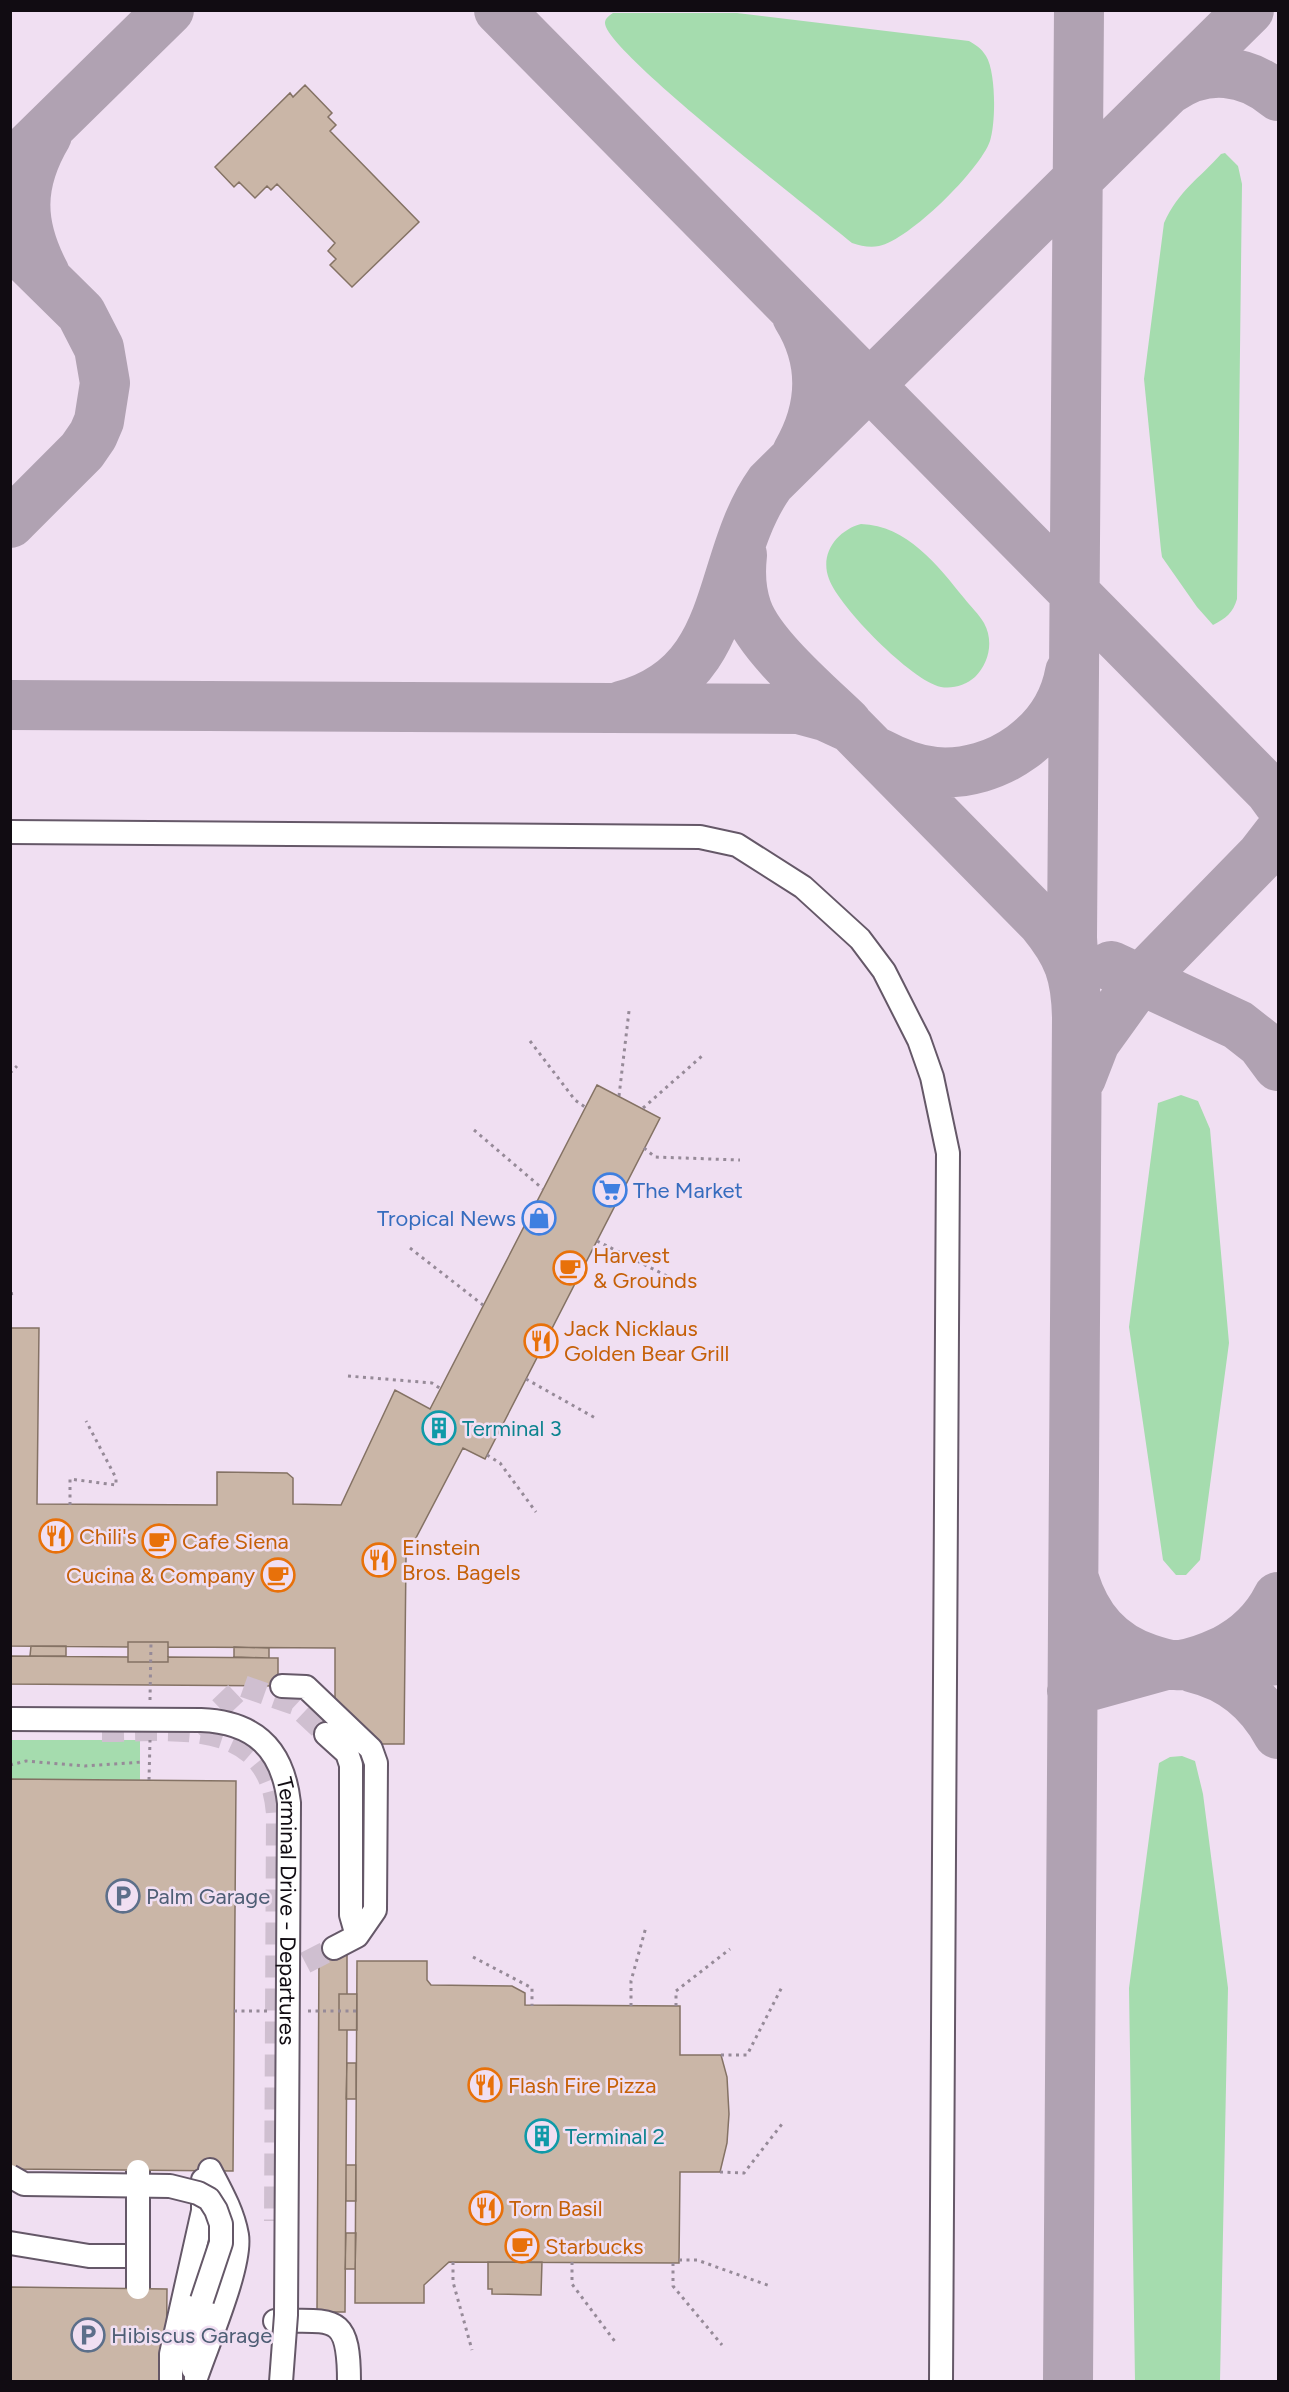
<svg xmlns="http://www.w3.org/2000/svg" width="1289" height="2392" viewBox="0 0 1289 2392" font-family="Figtree,sans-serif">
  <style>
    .green { fill: #a5dcae }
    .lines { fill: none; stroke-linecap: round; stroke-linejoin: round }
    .taxiway { stroke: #b0a2b2; stroke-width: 50 }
    .building { fill: #cab6a7; stroke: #847264; stroke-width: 1.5 }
    .minor-tunnel { stroke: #cfbfd0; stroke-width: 22; stroke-dasharray: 22 11; stroke-linecap: butt }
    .minor-casing { stroke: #655868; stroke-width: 26 }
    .path { stroke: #968a98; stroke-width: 3; stroke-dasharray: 3 4.5; stroke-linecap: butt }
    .minor { stroke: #fff; stroke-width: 22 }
    .minor-bridge-casing { stroke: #655868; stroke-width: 26; stroke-linecap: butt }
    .path-bridge { stroke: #968a98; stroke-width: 3; stroke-dasharray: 3 4.5; stroke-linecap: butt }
    .minor-bridge { stroke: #fff; stroke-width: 22 }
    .labels { text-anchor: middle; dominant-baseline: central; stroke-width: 5; stroke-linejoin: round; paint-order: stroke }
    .shop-label { font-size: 22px; fill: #366cbe; stroke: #f0dff2; text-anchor: start }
    .food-label { font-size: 22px; fill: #c56008; stroke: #f0dff2; text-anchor: start }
    .culture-label { font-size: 22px; fill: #0d838f; stroke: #f0dff2; text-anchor: start }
    .service-label { font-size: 22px; fill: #4e5e75; stroke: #f0dff2; text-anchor: start }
    .street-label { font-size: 22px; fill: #110c12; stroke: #f0dff2 }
  </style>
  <rect width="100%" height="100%" fill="#f0dff2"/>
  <path class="green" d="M613 13H737L969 41C976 45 981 48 986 56 996 72 996 122 990 141 980 170 909 240 879 246 870 248 861 246 852 243 820 216 605 51 605 23 605 18 610 15 613 13Z
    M1225 153 1238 166 1242 184 1237 599C1233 613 1226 618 1213 625L1197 607 1162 557 1161 550 1144 379 1164 223C1179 190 1199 179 1221 154Z
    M861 524C907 525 938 566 964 598 970 606 979 614 984 623 994 641 989 663 975 677 966 685 953 689 941 687 912 681 839 607 829 579 819 553 838 530 861 524Z
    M1181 1095 1198 1101 1210 1129 1229 1343 1200 1560 1186 1575H1176L1163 1560 1129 1327 1158 1103Z
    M11 1740H140V1780L11 1779Z
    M1182 1756 1195 1761 1203 1794 1228 1988 1220 2381H1135L1129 1988 1159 1763 1170 1757Z"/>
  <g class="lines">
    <path class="taxiway" d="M499 10 1196 716 1270 791 1278 802
      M1170 89C1205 64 1247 69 1278 96
      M10 166 169 10
      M10 243 81 313 99 348 105 383 99 421 93 435 82 451 10 523
      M45 274C19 225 18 184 47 135
      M797 316C825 361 823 408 797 453
      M742 555C740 573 741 592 747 609 760 646 818 695 847 723
      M10 705 799 709 825 716 851 728 1042 922C1069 955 1076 975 1077 1017L1068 2382
      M621 706C737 676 714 562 770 483L1249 10
      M879 753C896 762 915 770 935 772 997 777 1059 734 1070 672
      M1111 966 1238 1025 1261 1043 1278 1066
      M1074 971 1072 938 1079 10
      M1081 1078 1095 1042 1139 981 1261 856 1278 834
      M1074 1579C1086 1618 1109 1646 1149 1659 1158 1662 1170 1666 1180 1665 1196 1663 1210 1657 1223 1651 1247 1639 1266 1621 1278 1597
      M1194 1668C1232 1677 1260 1701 1278 1734
      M1072 1691 1166 1665H1234L1278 1660"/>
  </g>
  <path class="building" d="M305 85 332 113 328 117 336 125 330 131 419 222 352 287 330 265 336 259 328 251 335 243 277 184 271 190 267 186 255 198 239 182 234 187 215 167 290 93 293 97Z
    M597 1085 660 1118 485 1459 463 1448 406 1557 404 1744H381L335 1700V1648L168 1647V1642H128V1647L10 1646V1328H39L37 1504 217 1505V1472L287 1473 293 1478V1504L341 1505 395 1390 430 1409Z
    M128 1642H168V1662H128Z
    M31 1646H66V1656H30Z
    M234 1647 269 1648V1658L234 1657Z
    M10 1656 128 1657V1662H168V1657L278 1658V1686L10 1684Z
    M10 1779 236 1781 233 2171 10 2169Z
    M319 1953H347V1994H339V2030H347L345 2312H317Z
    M357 1961H427V1980L431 1985 512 1986 525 1993V2005L680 2006V2055H721L727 2077 729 2114 727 2143 720 2172H680L679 2263 449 2262 424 2285V2303H355Z
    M339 1994H357V2030H339Z
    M347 2063H356V2099H346Z
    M346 2165H356V2201H346Z
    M346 2233H356L355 2269H345Z
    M488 2262H542L541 2295 492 2294V2289H488Z
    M10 2287 167 2289 166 2382H10Z"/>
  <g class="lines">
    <path class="minor-tunnel" d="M102 1731C174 1731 270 1715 277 1814L275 2221
      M196 1731 243 1686 294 1704 326 1734
      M276 1978 334 1948"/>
    <defs>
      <path id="minor" d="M10 832 700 837 737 845 803 887 860 939 884 971 919 1040 932 1077 948 1153 941 2382
        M282 1686 306 1687 371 1749 376 1763 375 1910 357 1936 334 1948
        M326 1734 347 1753 351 1765V1915L357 1936
        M10 2243 89 2256H134
        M275 2321C335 2321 349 2313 349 2382
        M193 2369V2331L202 2300
        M196 2378C207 2345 242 2265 237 2235 233 2212 221 2191 210 2170
        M171 2382V2354L203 2211V2180"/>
    </defs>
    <use href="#minor" class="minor-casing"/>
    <path class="path" d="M530 1041 575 1100 585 1107
      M10 1073 17 1066
      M619 1096 629 1011
      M643 1108 702 1056
      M474 1130 543 1189
      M644 1148 655 1157 740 1160
      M10 1191H11
      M597 1241 669 1277
      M410 1248 483 1305
      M10 1294 17 1293
      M348 1376 432 1383 441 1389
      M526 1379 597 1419
      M487 1455 500 1463 536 1512
      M70 1505V1479L116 1485V1478L86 1421
      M10 1765 26 1761 85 1766 142 1762
      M473 1957 532 1988V2006
      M631 2006V1981L646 1927
      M676 2006V1991L730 1949
      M721 2055H747L783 1985
      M720 2172 744 2173 782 2124
      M679 2260H697L770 2286
      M453 2262V2282L472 2350
      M572 2262V2284L616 2343
      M673 2263V2286L722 2345"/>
    <use href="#minor" class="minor"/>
    <defs>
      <g id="minor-bridge">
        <path id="s1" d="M10 1719 201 1720C255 1722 283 1749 289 1803L286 2315 281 2382"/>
        <path d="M10 2176 24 2184 170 2186 198 2193 209 2199 216 2210 221 2224V2243L202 2300"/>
        <path d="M138 2288V2171"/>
      </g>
    </defs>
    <use href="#minor-bridge" class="minor-bridge-casing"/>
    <path class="path-bridge" d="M150 1700 151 1642
      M149 1780 150 1740
      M234 2011H268
      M308 2011H357"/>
    <use href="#minor-bridge" class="minor-bridge"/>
  </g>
  <defs>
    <symbol id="supermarket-ring" viewBox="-11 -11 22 22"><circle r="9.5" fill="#f0dff2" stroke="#3f7fe0" stroke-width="1.5"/><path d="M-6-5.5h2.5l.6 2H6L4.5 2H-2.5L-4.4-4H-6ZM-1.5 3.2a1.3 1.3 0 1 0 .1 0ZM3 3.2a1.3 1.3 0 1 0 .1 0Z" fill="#3f7fe0"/></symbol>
    <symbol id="shop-ring" viewBox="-11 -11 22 22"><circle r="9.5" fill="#f0dff2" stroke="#3f7fe0" stroke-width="1.5"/><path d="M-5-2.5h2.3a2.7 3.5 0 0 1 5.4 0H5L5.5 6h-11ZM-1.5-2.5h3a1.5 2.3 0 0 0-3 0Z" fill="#3f7fe0"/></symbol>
    <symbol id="cafe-ring" viewBox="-11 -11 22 22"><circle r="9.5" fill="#f0dff2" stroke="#e8710a" stroke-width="1.5"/><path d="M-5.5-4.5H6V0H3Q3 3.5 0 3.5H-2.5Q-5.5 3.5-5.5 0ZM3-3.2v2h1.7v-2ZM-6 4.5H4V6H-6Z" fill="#e8710a"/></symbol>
    <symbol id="restaurant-ring" viewBox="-11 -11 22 22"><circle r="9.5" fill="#f0dff2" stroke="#e8710a" stroke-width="1.5"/><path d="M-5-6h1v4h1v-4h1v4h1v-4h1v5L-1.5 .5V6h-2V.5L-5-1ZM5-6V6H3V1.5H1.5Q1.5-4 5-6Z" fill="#e8710a"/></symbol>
    <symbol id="building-ring" viewBox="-11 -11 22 22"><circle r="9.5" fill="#f0dff2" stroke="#0f9aa8" stroke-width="1.5"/><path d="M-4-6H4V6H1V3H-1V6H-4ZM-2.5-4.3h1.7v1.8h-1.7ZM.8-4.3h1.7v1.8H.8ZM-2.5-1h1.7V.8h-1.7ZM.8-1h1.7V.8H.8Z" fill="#0f9aa8"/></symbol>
    <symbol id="parking-ring" viewBox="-11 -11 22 22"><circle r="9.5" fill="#f0dff2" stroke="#5c6f8a" stroke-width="1.5"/><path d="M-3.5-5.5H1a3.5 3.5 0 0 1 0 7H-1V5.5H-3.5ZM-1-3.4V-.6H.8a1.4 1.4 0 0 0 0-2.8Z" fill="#5c6f8a"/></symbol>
  </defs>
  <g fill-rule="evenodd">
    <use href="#supermarket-ring" x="591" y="1171" width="38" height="38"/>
    <use href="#shop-ring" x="520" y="1199" width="38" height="38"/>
    <use href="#cafe-ring" x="551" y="1249" width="38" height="38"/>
    <use href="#restaurant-ring" x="522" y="1322" width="38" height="38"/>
    <use href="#building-ring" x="420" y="1409" width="38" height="38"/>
    <use href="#restaurant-ring" x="37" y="1517" width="38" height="38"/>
    <use href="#cafe-ring" x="140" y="1522" width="38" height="38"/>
    <use href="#restaurant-ring" x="360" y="1541" width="38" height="38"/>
    <use href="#cafe-ring" x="259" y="1556" width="38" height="38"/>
    <use href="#parking-ring" x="104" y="1877" width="38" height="38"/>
    <use href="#restaurant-ring" x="466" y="2066" width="38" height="38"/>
    <use href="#building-ring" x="523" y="2117" width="38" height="38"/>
    <use href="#restaurant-ring" x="467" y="2189" width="38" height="38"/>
    <use href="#cafe-ring" x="503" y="2227" width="38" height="38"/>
    <use href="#parking-ring" x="69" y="2316" width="38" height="38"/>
  </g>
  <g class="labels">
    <g class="shop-label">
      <text x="633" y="1190">The Market</text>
      <text x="516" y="1218" text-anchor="end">Tropical News</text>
    </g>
    <g class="food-label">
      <text x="593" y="1255">Harvest<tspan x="593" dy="25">&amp; Grounds</tspan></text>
      <text x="564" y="1328">Jack Nicklaus<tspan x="564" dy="25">Golden Bear Grill</tspan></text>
      <text x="79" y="1536">Chili's</text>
      <text x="182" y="1541">Cafe Siena</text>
      <text x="402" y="1547">Einstein<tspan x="402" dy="25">Bros. Bagels</tspan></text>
      <text x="255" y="1575" text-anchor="end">Cucina &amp; Company</text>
      <text x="508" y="2085">Flash Fire Pizza</text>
      <text x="509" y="2208">Torn Basil</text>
      <text x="545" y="2246">Starbucks</text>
    </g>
    <g class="culture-label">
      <text x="462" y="1428">Terminal 3</text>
      <text x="565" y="2136">Terminal 2</text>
    </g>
    <g class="service-label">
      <text x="146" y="1896">Palm Garage</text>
      <text x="111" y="2335">Hibiscus Garage</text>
    </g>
    <g class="street-label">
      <text stroke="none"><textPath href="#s1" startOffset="434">Terminal Drive - Departures</textPath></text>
    </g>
  </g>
  <rect width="1289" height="2392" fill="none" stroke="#110c12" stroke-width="24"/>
</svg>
